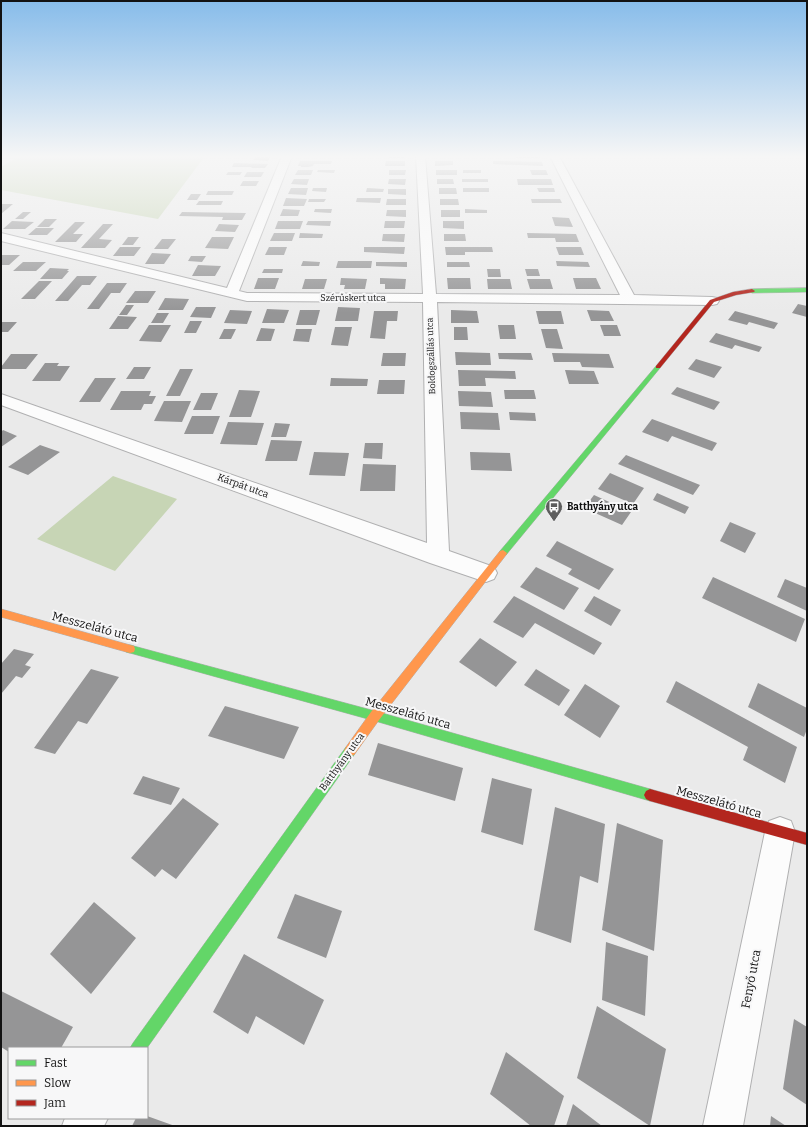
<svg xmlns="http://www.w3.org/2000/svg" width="808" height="1127" viewBox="0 0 808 1127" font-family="Bitter,serif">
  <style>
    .green { fill: #c7d5b5 }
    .building { fill: #959596 }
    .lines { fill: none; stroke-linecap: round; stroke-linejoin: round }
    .street-casing { stroke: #b0b0b1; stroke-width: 2 }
    .fast-casing { stroke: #b0b0b1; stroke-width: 1 }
    .slow-casing { stroke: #b0b0b1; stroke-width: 1 }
    .jam-casing { stroke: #b0b0b1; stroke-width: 1 }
    .street { fill: #fcfcfc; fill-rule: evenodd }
    .fast { fill: #63d668; fill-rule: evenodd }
    .slow { fill: #ff974d; fill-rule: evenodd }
    .jam { fill: #b3261e; fill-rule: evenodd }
    .labels { text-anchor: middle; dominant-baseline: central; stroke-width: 4; stroke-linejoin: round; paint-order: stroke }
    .far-street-label { font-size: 9px; fill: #121212; stroke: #f7f7f8 }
    .street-label { font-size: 10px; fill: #121212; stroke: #f7f7f8 }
    .poi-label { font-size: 10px; font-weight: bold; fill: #121212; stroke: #f7f7f8; text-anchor: start }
    .near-street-label { font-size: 12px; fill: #121212; stroke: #f7f7f8 }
  </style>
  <rect width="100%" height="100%" fill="#eaeaea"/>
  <path class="green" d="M20 156H205L158 219 1 190V167Z
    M113 476 177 499 115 571 37 539Z"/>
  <path class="building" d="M256 156H271L268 161 253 160Z
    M389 156H406L405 158H389Z
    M515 156H540L541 158H516Z
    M300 161H332L331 164H314L313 166 308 167H301V166H298Z
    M386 161H405V166H385Z
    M435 161H453V165L435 166Z
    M493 161 542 162 543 166 493 164Z
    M234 163 268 164 265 168H251L252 167H232Z
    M298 170H313L311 175H295Z
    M318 170H335L334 173 317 172Z
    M389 170H406L405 175H389Z
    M436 170H457V175H436Z
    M463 170H481V173H463Z
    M530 170H546L548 175H532Z
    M228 172H242L240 175H226Z
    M247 172H264L261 177H244Z
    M294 179H309L307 185 291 184Z
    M389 179H406L405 185 388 184Z
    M437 179H453L454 184H437Z
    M462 179H488V182H462Z
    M517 179H551L553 185H518Z
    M243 181H259L256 186H240Z
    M291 188H308L306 195 288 194Z
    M313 188H327L326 192 312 191Z
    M367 188 384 189 383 192H366Z
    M439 188H456L457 194H439Z
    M463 188H489V192H463Z
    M537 188H554L555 192H539Z
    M388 189H406V195L388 194Z
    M208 191H234L232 195H206Z
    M191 194H201L197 200H187Z
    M286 198 307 199 304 206H283Z
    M357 198H381L380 203 356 202Z
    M309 199H326L324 202H308Z
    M387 199H406V205H386Z
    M440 199H458L459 205H440Z
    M531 199H560L562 203H532Z
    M199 201H223L221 205H196Z
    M1 204H13L1 214Z
    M283 209 300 210 298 216H280Z
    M315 209H332L331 213 314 212Z
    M465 209 487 210V213H465Z
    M387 210H406V217L386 216Z
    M441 210H460V217H441Z
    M23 212H31L23 219H15Z
    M182 212 246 213 242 220H222L223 217 179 216Z
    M552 217 569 218 573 227 555 226Z
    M45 219H57L49 227H37Z
    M12 221 34 222 25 229H3Z
    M278 221H303L300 229H275Z
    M308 221H331L330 226 306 225Z
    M385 221H405L404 228H384Z
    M443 221H464V229L443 228Z
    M75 222H85L73 234H83L76 242H55Z
    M103 224H113L99 239 112 240 105 248H81Z
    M219 224 239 225 235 232 215 231Z
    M36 228H54L47 235H28Z
    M274 233H295L292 241H270Z
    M300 233 323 234 322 238H299Z
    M527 233 576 234 579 242H556L555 238H528Z
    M383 234H405L404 242 382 241Z
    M444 234H465L466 241H444Z
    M128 237H139L133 245H122Z
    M212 237H234L228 249 205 248Z
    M162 239H176L168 249H154Z
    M120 247H141L134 256H113Z
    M269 247H287L284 255H265Z
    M364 247H405L404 254 364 252Z
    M445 247H492L493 252H465V255H446Z
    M556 247H581L584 255H559Z
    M152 253 171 254 164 264H145Z
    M1 255H20L9 265H1Z
    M191 256H206L202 262 188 261Z
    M303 261 320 262 319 266H301Z
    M338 261H372L371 268H336Z
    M556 261 588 262 590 267 557 266Z
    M23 262H46L36 271H13Z
    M376 262H407V267L376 266Z
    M447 262H469L470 267H447Z
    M198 265 221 266 215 276H192Z
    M50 268 69 269 67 271H69L62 279H40Z
    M264 269H283L282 273H262Z
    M487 269H500L501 277H488Z
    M525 269H538L540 276H527Z
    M77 276H97L90 285H82L68 301H55Z
    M258 278H279L275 289H254Z
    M341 278 367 279 365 289H344L345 285H340Z
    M380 278 406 279 405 289H385V284H380Z
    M447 278H470L471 289H448Z
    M573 278H596L601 289H576Z
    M305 279H327L324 289H302Z
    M487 279H510L512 289H488Z
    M527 279H550L553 289H530Z
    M39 281H52L35 299H21Z
    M107 283H127L120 293H111L99 309H87Z
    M135 291H156L148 303H126Z
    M165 298 189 299 183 310H158Z
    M798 304 807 306V317L792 313Z
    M126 305H134L127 315H119Z
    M196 307H216L211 318 190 317Z
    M338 307 360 308 358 321H335Z
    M267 309 289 310 284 323H262Z
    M230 310 252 311 247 324 224 323Z
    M300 310H320L316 325H296Z
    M451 310 477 311 479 323H451Z
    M587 310 609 311 614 321H591Z
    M374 311H398L397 321H387L385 339 370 338Z
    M536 311H561L564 324H539Z
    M735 311 778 323 774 329 749 322 747 325 728 320Z
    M157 313H169L163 323H151Z
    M118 316 137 317 128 329H109Z
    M190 321H202L196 333H184Z
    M1 322H17L8 332H1Z
    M149 325H171L161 342 139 341Z
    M498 325H514L516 339H500Z
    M600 325H617L621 336H604Z
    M335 327H352L348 346 331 345Z
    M454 327H467L468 340H454Z
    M261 328 275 329 271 341H256Z
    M224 329H236L231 339H219Z
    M296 329H312L309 342 293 341Z
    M541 329H557L563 349 546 348Z
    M716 333 762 347 759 352 735 345 732 349 709 342Z
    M455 352 490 353 491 365H456Z
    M383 353H406L405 366H381Z
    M498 353H531L533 360 499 359Z
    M552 353 609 354 614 368 582 367 580 362H554Z
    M11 354H38L26 369H1V367Z
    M696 359 722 367 714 378 688 369Z
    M45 363H59L57 366H70L60 381H32Z
    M134 367H151L144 379H126Z
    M180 369H193L180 396H166Z
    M458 370 515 371 516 379 485 378 486 386H459Z
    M565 370 594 371 599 384H569Z
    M95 378H116L100 402H79Z
    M331 378 368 379 367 386H330Z
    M379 380H405L404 394H377Z
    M677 387 720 402 714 410 671 394Z
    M239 390 260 391 251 417H229Z
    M504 390H534L536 399H505Z
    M121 391H151L149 396H156L152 404H144L141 410H110Z
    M458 391 491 392 493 407 459 406Z
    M201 393H218L211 410H193Z
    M164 401H191L182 422 154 421Z
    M460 412 498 413 500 430 461 429Z
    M509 412 535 413 536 421 510 420Z
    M192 416H220L213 434H184Z
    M652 419 717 443 712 451 672 436 668 442 642 432Z
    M228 422 264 423 257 445 220 444Z
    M275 423 290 424 286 437H271Z
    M3 430 17 436 1 447V432Z
    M271 440 302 441 297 461H265Z
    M365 443H383L382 459 363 458Z
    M40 445 60 452 28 475 8 467Z
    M314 452 349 453 345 476 309 475Z
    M470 452 510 453 512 471 471 470Z
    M626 455 700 485 693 495 618 464Z
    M363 464 396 465 395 491H360Z
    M610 473 644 488 633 504 598 489Z
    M657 493 689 507 685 514 653 500Z
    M594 495 631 512 622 525 584 508Z
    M730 522 756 533 745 553 720 541Z
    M557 541 614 569 599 590 568 574 572 569 546 556Z
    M536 567 579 588 564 610 520 587Z
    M713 577 805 619 796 642 702 598Z
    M785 579 807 588V611L777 597Z
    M514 596 602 643 594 655 535 623 523 638 493 622Z
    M594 596 621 610 611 626 584 611Z
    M480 638 517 662 496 687 459 662Z
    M14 649 34 654 25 665 31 667 22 678 16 676 1 694V664Z
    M91 669 119 677 87 724 78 721 55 754 34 748Z
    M536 669 570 690 559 706 524 685Z
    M676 681 797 747 785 783 743 760 748 747 666 702Z
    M758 683 807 708V729L804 737 748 707Z
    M585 684 620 706 600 738 564 715Z
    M225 706 299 727 284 759 208 736Z
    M378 743 463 768 455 801 368 775Z
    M143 776 180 788 171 805 133 794Z
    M492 778 532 789 523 845 481 832Z
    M183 798 219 824 176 879 162 869 155 877 131 858Z
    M555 807 605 824 598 883 580 876 571 943 534 930Z
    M617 823 663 840 654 951 602 930Z
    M295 894 342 911 326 958 277 938Z
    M94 902 136 938 91 994 50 954Z
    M606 942 648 956 645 1016 602 1000Z
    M244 954 324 1000 304 1045 256 1016 248 1034 213 1012Z
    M1 991 73 1027 61 1048H9V1052L1 1047Z
    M597 1006 666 1049 650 1126 577 1078Z
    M794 1019 807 1027V1105L783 1089Z
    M506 1052 564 1096 554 1126H531L490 1094Z
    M573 1104 602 1126H566Z
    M147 1116 175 1126H132L136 1118H147Z
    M771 1116 786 1126H770Z"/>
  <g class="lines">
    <defs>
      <path id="street" d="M282 156H292L239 291 247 293 423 294 416 156H425L436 294 620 295 550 156H559L634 295 712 297 717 298 719 301 717 304 712 305 437 302 449 551 494 567 497 573 494 579 486 582 430 563 1 405V394L427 543 423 302 247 301 1 241V233L227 288Z
        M780 817 791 821 795 832 743 1126H703L765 832 769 821Z
        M65 1118H108L104 1126H62Z"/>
      <path id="fast" d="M807 288V292L752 293 749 291 752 289Z
        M658 365 660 366V368L506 555H500L499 553 500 551 656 366Z
        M130 645 375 711 650 789 654 791 656 795 654 799 650 801 375 721 130 653 126 652 125 649 126 646Z
        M350 746 354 747 356 751 354 755 147 1048H130L133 1043 346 747Z"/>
      <path id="slow" d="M503 550 507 553 506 555 379 720 354 755 350 756 346 755 344 751 346 747 371 712 500 551Z
        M1 609 130 645 134 646 135 649 134 652 130 653 1 617Z"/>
      <path id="jam" d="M752 289 755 291 754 292 736 295 714 302 660 368H656V366L710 300 733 292Z
        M650 789 807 833V845L650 801 646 799 644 795 646 791Z"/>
    </defs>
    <use href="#street" class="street-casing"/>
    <use href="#fast" class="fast-casing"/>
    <use href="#slow" class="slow-casing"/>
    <use href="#jam" class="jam-casing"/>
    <use href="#street" class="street"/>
    <use href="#fast" class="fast"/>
    <use href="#slow" class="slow"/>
    <use href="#jam" class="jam"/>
  </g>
  <linearGradient id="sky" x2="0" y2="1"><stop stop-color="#87bcea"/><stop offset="0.5" stop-color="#f6f6f6"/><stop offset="1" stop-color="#f6f6f6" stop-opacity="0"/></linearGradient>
  <rect width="808" height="313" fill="url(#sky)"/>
  <defs>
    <symbol id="bus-pin" viewBox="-11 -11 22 30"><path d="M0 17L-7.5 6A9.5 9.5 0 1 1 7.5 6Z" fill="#5e5e5e" stroke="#f7f7f8"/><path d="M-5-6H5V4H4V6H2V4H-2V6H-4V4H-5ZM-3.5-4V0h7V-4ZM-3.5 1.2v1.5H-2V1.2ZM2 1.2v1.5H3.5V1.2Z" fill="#fff"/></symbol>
  </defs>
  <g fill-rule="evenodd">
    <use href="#bus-pin" x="544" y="497" width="20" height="27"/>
  </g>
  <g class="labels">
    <g class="far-street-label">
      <text x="353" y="298">Szérűskert utca</text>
      <text transform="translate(431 356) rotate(-92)">Boldogszállás utca</text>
    </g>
    <g class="street-label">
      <text transform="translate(243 486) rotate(20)">Kárpát utca</text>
      <text transform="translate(342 762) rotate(-54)">Batthyány utca</text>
    </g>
    <g class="poi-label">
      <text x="567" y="507">Batthyány utca</text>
    </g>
    <g class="near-street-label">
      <text transform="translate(95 627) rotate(15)">Messzelátó utca</text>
      <text transform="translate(408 713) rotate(16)">Messzelátó utca</text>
      <text transform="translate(719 802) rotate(16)">Messzelátó utca</text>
      <text transform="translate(751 979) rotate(-79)">Fenyő utca</text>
    </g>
  </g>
  <rect width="808" height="1127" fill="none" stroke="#121212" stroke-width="4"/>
  <rect x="8" y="1047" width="140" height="72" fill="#f7f7f8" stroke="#9b9b9c"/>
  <rect x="16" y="1060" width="20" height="6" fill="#63d668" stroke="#9b9b9c"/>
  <text x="44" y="1067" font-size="12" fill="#121212">Fast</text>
  <rect x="16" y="1080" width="20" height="6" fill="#ff974d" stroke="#9b9b9c"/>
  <text x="44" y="1087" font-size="12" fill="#121212">Slow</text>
  <rect x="16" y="1100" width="20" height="6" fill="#b3261e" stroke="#9b9b9c"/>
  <text x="44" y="1107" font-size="12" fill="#121212">Jam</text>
</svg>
